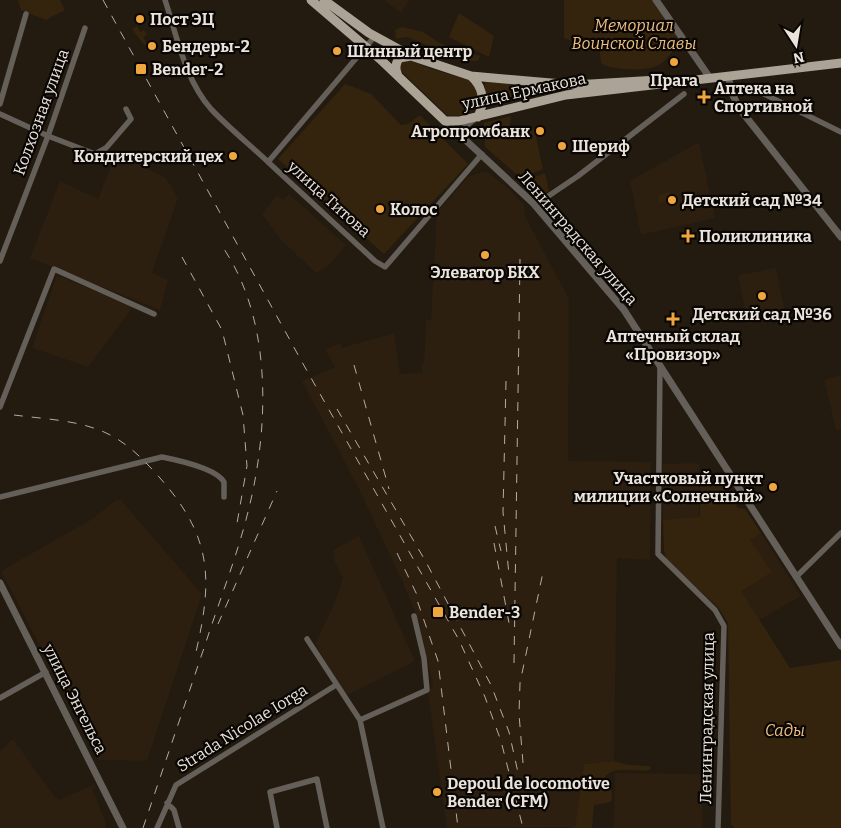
<svg xmlns="http://www.w3.org/2000/svg" width="841" height="828" viewBox="0 0 841 828" font-family="Bitter,serif">
  <style>
    .built { fill: #2c1f10 }
    .green { fill: #34240e }
    .lines { fill: none; stroke-linecap: round; stroke-linejoin: round }
    .minor { stroke: #645f59; stroke-width: 5.5 }
    .tertiary { stroke: #645f59; stroke-width: 7 }
    .primary { stroke: #aca397; stroke-width: 9 }
    .rail { stroke: #b4ada5; stroke-width: 1; stroke-dasharray: 9 9; stroke-linecap: butt }
    .poi-dot { fill: #f0a63e; stroke: #090603; stroke-width: 2 }
    .labels { text-anchor: middle; dominant-baseline: central; stroke-width: 4.5; stroke-linejoin: round; paint-order: stroke }
    .poi-label { font-size: 16px; font-weight: bold; fill: #e9e3dc; stroke: #090603; text-anchor: start }
    .park-label { font-size: 16px; font-style: italic; fill: #f0be80; stroke: #090603 }
    .street-label { font-size: 16px; fill: #e9e3dc; stroke: #090603 }
  </style>
  <rect width="100%" height="100%" fill="#231a10"/>
  <path class="built" d="M384 0H409L401 13Z
    M699 142 715 218 641 235 630 181Z
    M116 153 166 178 178 198 152 273 168 280 160 310 30 258 60 181 98 199Z
    M486 171 508 188 524 205 525 216 569 299 568 461 651 462 650 560 617 558 614 761 584 764 575 827 447 828 428 694 433 685 419 622 404 585 359 489 302 381 335 367 325 349 341 343V348L394 333 400 374 423 373 421 364H424L426 321 431 319 437 212 469 176Z
    M289 194 346 245 327 267 316 273 281 240 262 214 277 195 283 200Z
    M776 268 786 317 748 324 738 275Z
    M57 275 133 307 88 367 32 348Z
    M841 375V429L836 430 824 380Z
    M699 463V519L663 520 662 464Z
    M116 500H121L202 594 147 761 99 760 1 571 92 519Z
    M761 533 801 596 759 620 740 590 771 572 749 540Z
    M359 536 415 661 345 696 315 644 334 604 343 578 335 563 333 550Z
    M13 739 56 799 60 800 94 784 96 787 92 789 105 820V828H0V751Z
    M615 773 702 774V828H614Z"/>
  <path class="green" d="M18 0H60L65 10 46 20 21 10Z
    M564 0H653C660 9 671 21 676 32 681 45 665 64 654 67 641 71 611 70 601 63L599 44C590 37 580 34 570 40L564 38Z
    M459 13 494 36 489 57 449 37Z
    M137 26 140 32 144 30 147 35 143 37 147 44 144 45 132 29Z
    M402 27 423 32 441 44 480 56 478 61 460 60 447 55 413 39 406 37 396 39 395 30Z
    M407 59 431 69 473 81C475 85 479 92 479 97 479 113 460 118 447 115L401 71 399 65Z
    M485 82 552 86 556 88 485 108Z
    M345 84 371 94 401 125 408 124 420 115 468 164 384 254 278 159Z
    M511 116 509 131C521 148 527 135 534 127L543 169 521 178 485 147 484 123Z
    M545 173 549 191 539 197 524 181Z
    M670 192 671 200 659 203 658 195Z
    M700 479C728 481 725 488 738 508L745 509 761 533 750 540 772 572 741 591 790 668 841 660V828H735L731 825 728 623 718 607 667 561 664 551 663 520 700 517Z
    M614 761 627 765 649 766 651 768 648 771C635 771 613 766 605 777 610 786 614 793 611 802L594 805 592 828H567L575 827 584 764Z"/>
  <g class="lines">
    <path class="minor" d="M165 0C177 36 185 80 211 109 229 128 249 144 268 162
      M375 36 268 162 375 261 385 267 482 154
      M730 85 756 90 841 132
      M0 104 26 14
      M0 114 48 136 95 154 106 148 131 119 126 109
      M533 203 541 201 578 176 684 94
      M0 261 48 136 85 28
      M660 366 658 554 715 610 724 626 718 828
      M0 407 54 269 154 314
      M0 497 162 457C177 460 216 468 224 482V497
      M796 577 841 533
      M307 639 360 720 383 828
      M0 698 46 672
      M360 720 427 690 424 658 414 616
      M167 803 174 810 179 828
      M157 828 176 785 336 685
      M277 828 270 792 317 779 327 828"/>
    <path class="tertiary" d="M656 0 710 78
      M728 76 732 93 739 108 841 237
      M445 121 533 203 624 310 841 646
      M463 139C462 128 465 125 474 119
      M0 583 123 828"/>
    <path class="primary" d="M311 0 380 59 445 121H459L566 95 841 63
      M324 0 369 33 411 56 471 76 574 85 658 80
      M398 76C395 69 395 65 399 58L411 56
      M471 76C484 88 485 101 478 117"/>
    <path class="rail" d="M103 0 302 362 459 640 485 697 501 741 523 828
      M182 257 222 330 243 415 247 466 236 529
      M354 365 389 489
      M506 381 503 512 509 575
      M337 409 426 562 491 685 509 732 527 813
      M14 415C44 419 77 420 104 432 127 442 144 460 160 478 212 537 213 578 196 652
      M495 526 501 551
      M494 543 509 623
      M397 553 418 597 417 600 438 661 458 828
      M218 624 277 491
      M514 663 520 259
      M523 763 519 714 520 683 543 572
      M143 828C164 766 185 704 206 642 220 599 237 556 248 512 269 429 273 323 224 249"/>
  </g>
  <g class="poi-dot">
    <circle cx="140" cy="19" r="5"/>
    <circle cx="152" cy="46" r="5"/>
    <circle cx="337" cy="51" r="5"/>
    <circle cx="674" cy="62" r="5"/>
    <rect x="135" y="63" width="12" height="12" rx="2.5"/>
    <path d="M701.5 89.5h5v5h5v5h-5v5h-5v-5h-5v-5h5z"/>
    <circle cx="540" cy="131" r="5"/>
    <circle cx="562" cy="146" r="5"/>
    <circle cx="233" cy="156" r="5"/>
    <circle cx="672" cy="200" r="5"/>
    <circle cx="380" cy="209" r="5"/>
    <path d="M685.5 228.5h5v5h5v5h-5v5h-5v-5h-5v-5h5z"/>
    <circle cx="485" cy="255" r="5"/>
    <circle cx="762" cy="296" r="5"/>
    <path d="M670.5 311.5h5v5h5v5h-5v5h-5v-5h-5v-5h5z"/>
    <circle cx="773" cy="487" r="5"/>
    <rect x="432" y="606" width="12" height="12" rx="2.5"/>
    <circle cx="437" cy="792" r="5"/>
  </g>
  <g class="labels">
    <g class="poi-label">
      <text x="150" y="19">Пост ЭЦ</text>
      <text x="162" y="46">Бендеры-2</text>
      <text x="347" y="51">Шинный центр</text>
      <text x="152" y="69">Bender-2</text>
      <text x="674" y="80" text-anchor="middle">Прага</text>
      <text x="714" y="88">Аптека на<tspan x="714" dy="18">Спортивной</tspan></text>
      <text x="530" y="131" text-anchor="end">Агропромбанк</text>
      <text x="572" y="146">Шериф</text>
      <text x="223" y="156" text-anchor="end">Кондитерский цех</text>
      <text x="682" y="200">Детский сад №34</text>
      <text x="390" y="209">Колос</text>
      <text x="699" y="236">Поликлиника</text>
      <text x="485" y="272" text-anchor="middle">Элеватор БКХ</text>
      <text x="762" y="314" text-anchor="middle">Детский сад №36</text>
      <text x="673" y="336" text-anchor="middle">Аптечный склад<tspan x="673" dy="18">«Провизор»</tspan></text>
      <text x="763" y="478" text-anchor="end">Участковый пункт<tspan x="763" dy="18">милиции «Солнечный»</tspan></text>
      <text x="449" y="612">Bender-3</text>
      <text x="447" y="783">Depoul de locomotive<tspan x="447" dy="18">Bender (CFM)</tspan></text>
    </g>
    <g class="park-label">
      <text x="634" y="25">Мемориал<tspan x="634" dy="18">Воинской Славы</tspan></text>
      <text x="785" y="730">Сады</text>
    </g>
    <g class="street-label">
      <text transform="translate(524 91) rotate(-12)">улица Ермакова</text>
      <text transform="translate(41 112) rotate(-70)">Колхозная улица</text>
      <text transform="translate(329 199) rotate(42)">улица Титова</text>
      <text transform="translate(578 238) rotate(49)">Ленинградская улица</text>
      <text transform="translate(75 699) rotate(63)">улица Энгельса</text>
      <text transform="translate(707 718) rotate(-89)">Ленинградская улица</text>
      <text transform="translate(242 728) rotate(-32)">Strada Nicolae Iorga</text>
    </g>
  </g>
  <g transform="translate(796 45) rotate(168)" stroke="#090603" stroke-width="4" paint-order="stroke">
  <path d="M0-4L9 19L0 12L-9 19Z" fill="#e9e3dc"/>
  <text y="-8" font-size="14" font-weight="bold" text-anchor="middle" fill="#e9e3dc">N</text>
  </g>
</svg>
